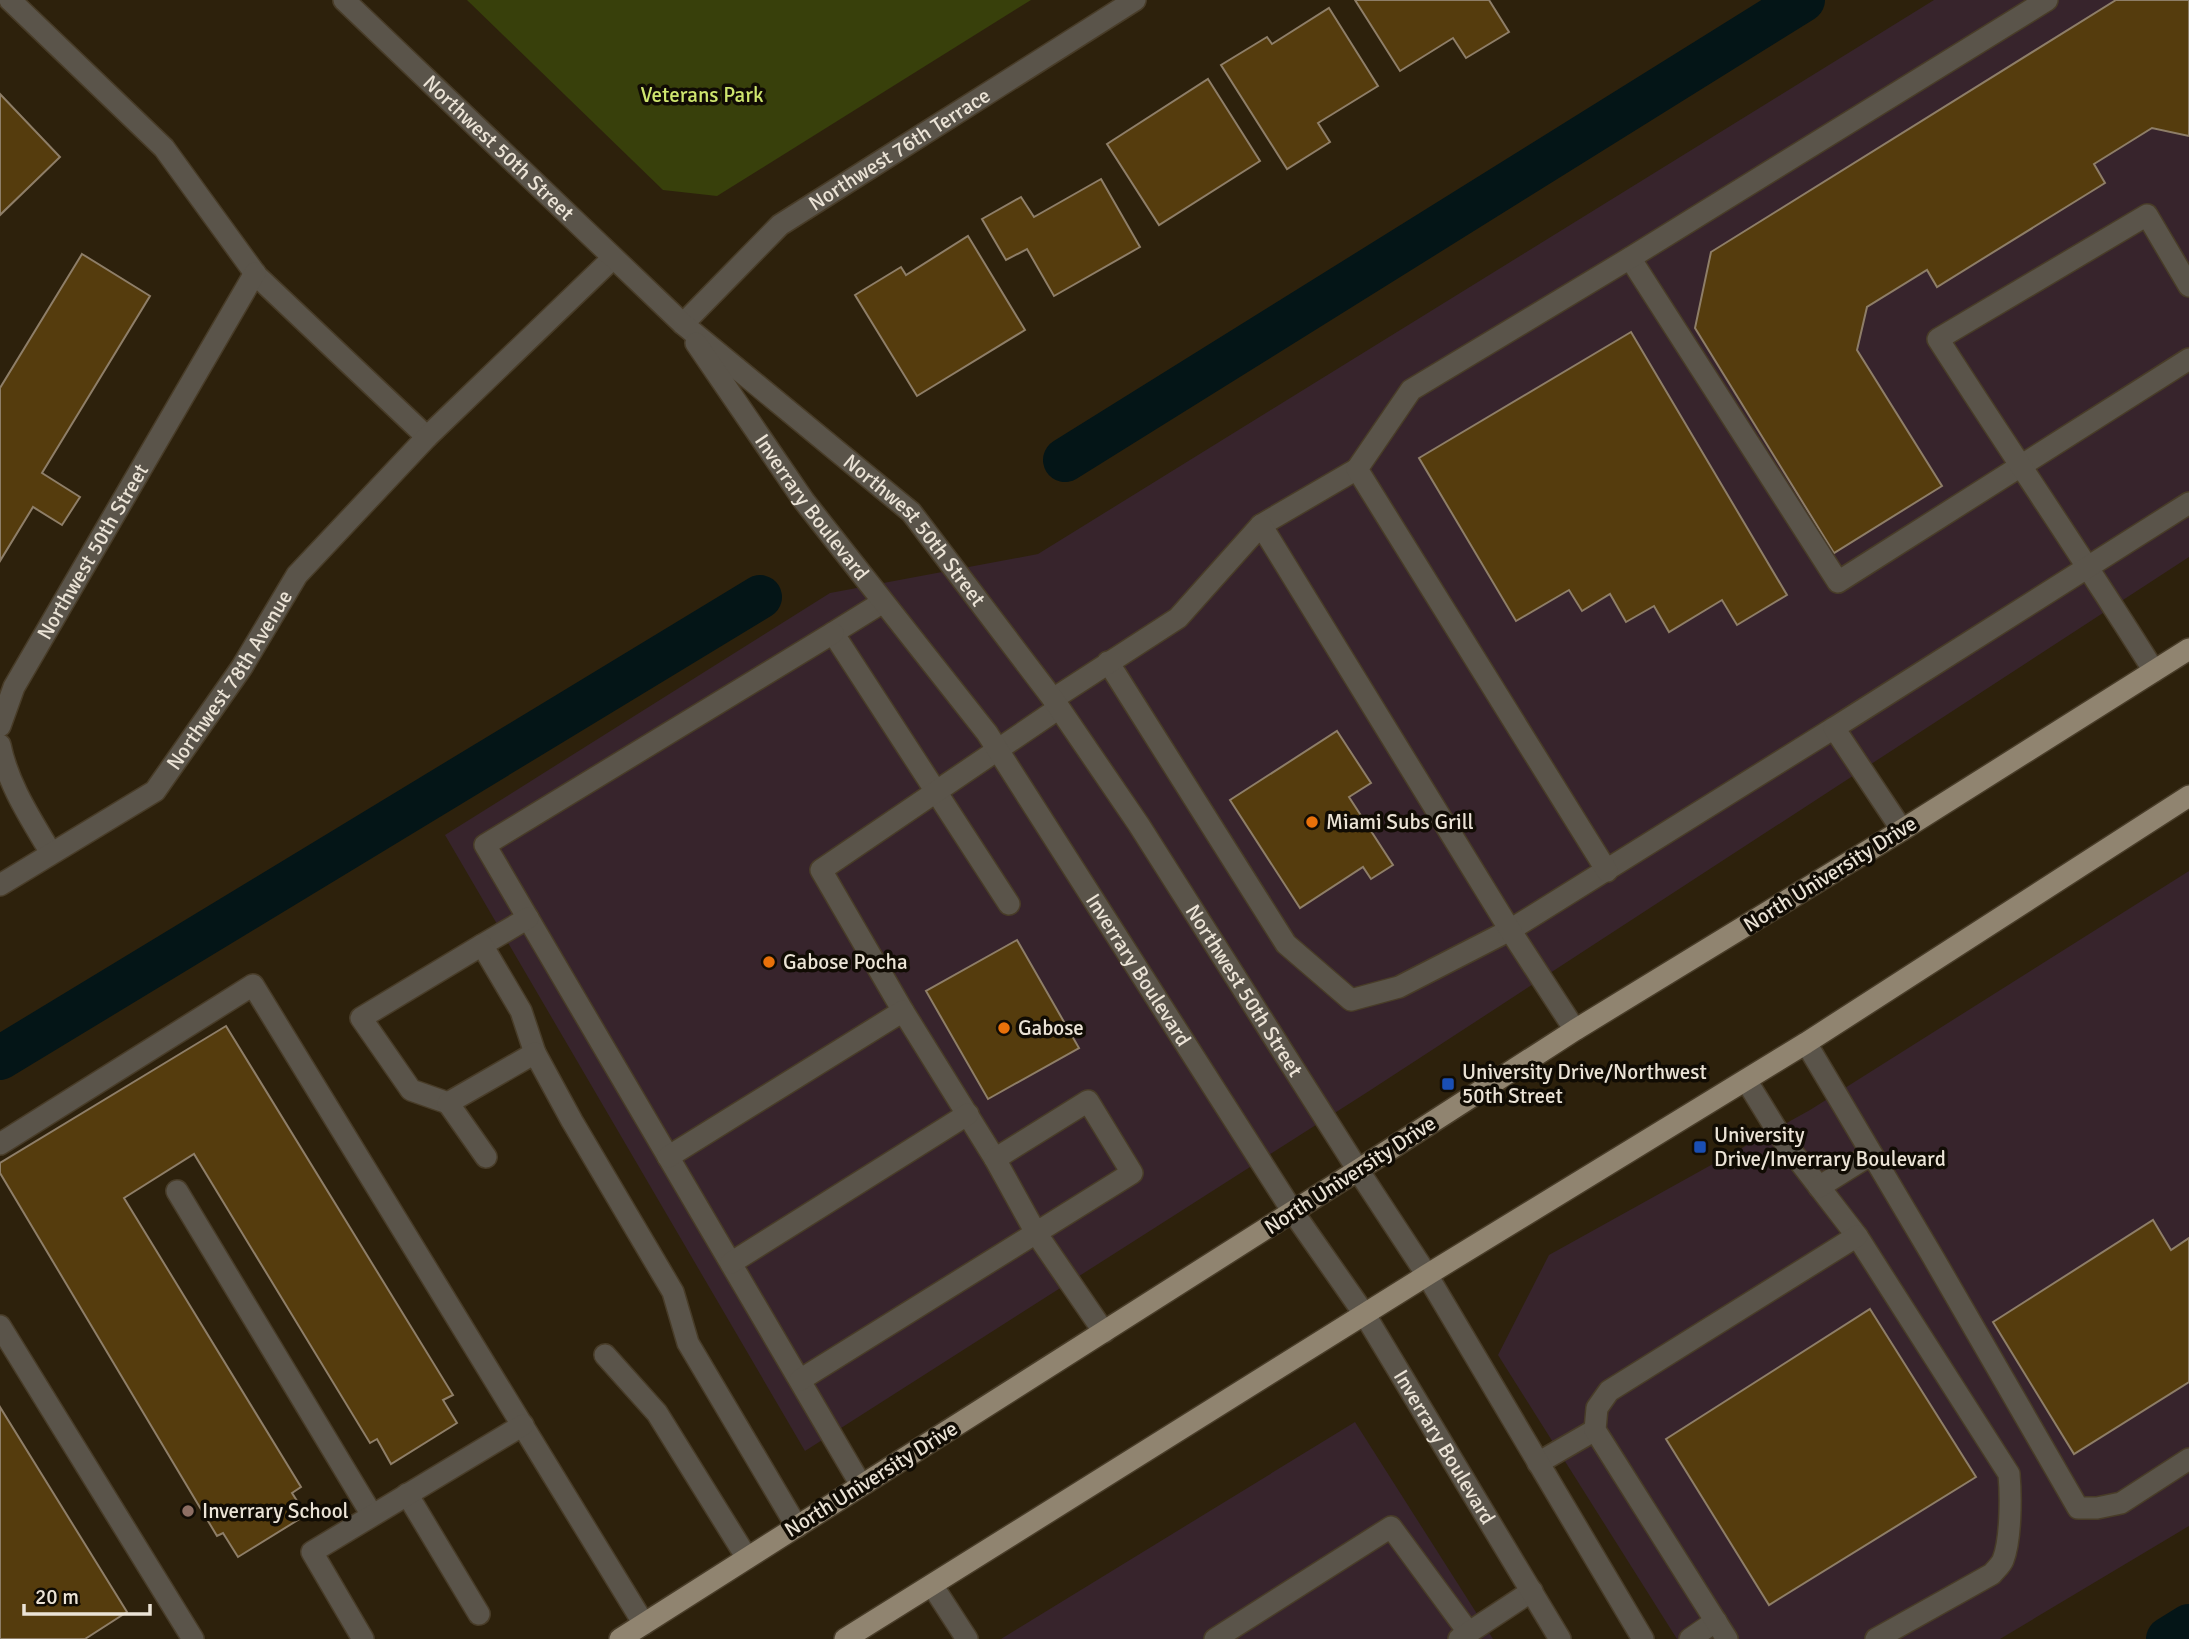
<svg xmlns="http://www.w3.org/2000/svg" width="2189" height="1639" viewBox="0 0 2189 1639" font-family="Signika,sans-serif">
  <style>
    .commercial { fill: #37242c }
    .green { fill: #38400b }
    .lines { fill: none; stroke-linecap: round; stroke-linejoin: round }
    .canal { stroke: #041517; stroke-width: 44 }
    .building { fill: #553c0d; stroke: #8e7e68; stroke-width: 2 }
    .service-casing { stroke: #483c28; stroke-width: 24 }
    .minor-casing { stroke: #483c28; stroke-width: 24 }
    .tertiary-casing { stroke: #483c28; stroke-width: 24 }
    .primary-casing { stroke: #483c28; stroke-width: 24 }
    .service { stroke: #5a544a; stroke-width: 21 }
    .minor { stroke: #5a544a; stroke-width: 21 }
    .tertiary { stroke: #5a544a; stroke-width: 21 }
    .primary { stroke: #908470; stroke-width: 21 }
    .food-dot { fill: #e8710a; stroke: #110c04; stroke-width: 2.5 }
    .transit-dot { fill: #1a4fb4; stroke: #110c04; stroke-width: 2.5 }
    .education-dot { fill: #8d6e63; stroke: #110c04; stroke-width: 2.5 }
    .labels { text-anchor: middle; dominant-baseline: central; stroke-width: 7; stroke-linejoin: round; paint-order: stroke }
    .park-label { font-size: 21px; fill: #cfe66f; stroke: #110c04 }
    .street-label { font-size: 21px; fill: #ebe3d6; stroke: #110c04 }
    .poi-label { font-size: 21px; fill: #ebe3d6; stroke: #110c04; text-anchor: start }
  </style>
  <rect width="100%" height="100%" fill="#2d210c"/>
  <path class="commercial" d="M1934 0H2189V557L1366 1093 805 1451 445 835 830 593 1038 554Z
    M2189 871V1526L2000 1639H1677L1498 1355 1549 1255 1810 1110Z
    M1355 1422 1493 1639H1001Z"/>
  <path class="green" d="M467 0H1031L717 196 663 190Z"/>
  <g class="lines">
    <path class="canal" d="M1065 460 1803 0
      M0 1058 760 597
      M2168 1639 2189 1626"/>
  </g>
  <path class="building" d="M1355 0H1489L1509 32 1466 58 1453 38 1400 71Z
    M2116 0H2189V136L2152 128 2094 164 2105 183 1937 287 1927 270 1867 307 1857 350 1942 486 1834 553 1695 328 1711 252Z
    M1329 8 1378 86 1318 123 1330 142 1287 169 1221 65 1267 37 1272 44Z
    M1208 79 1260 161 1159 225 1107 144Z
    M0 94 60 157 0 215Z
    M1101 179 1140 247 1054 296 1027 249 1006 260 982 219 1021 197 1034 217Z
    M968 236 1025 330 917 396 855 295 901 267 906 275Z
    M82 254 150 296 42 473 80 497 62 525 33 507 0 561V388Z
    M1631 332 1787 595 1737 625 1722 600 1669 632 1654 606 1626 622 1610 594 1582 611 1569 590 1516 621 1419 458Z
    M1337 731 1371 783 1349 797 1393 865 1371 879 1363 867 1300 908 1230 800Z
    M1017 940 1079 1048 988 1099 926 991Z
    M226 1026 453 1395 443 1400 457 1423 391 1464 377 1439 370 1443 194 1154 124 1198 301 1487 292 1493 306 1515 238 1557 223 1533 217 1536 0 1173V1163Z
    M2153 1220 2171 1250 2189 1238V1382L2074 1454 1993 1322Z
    M1870 1309 1976 1477 1769 1605 1666 1439Z
    M0 1407 127 1612 85 1639H0Z"/>
  <g class="lines">
    <defs>
      <g id="service">
        <path d="M10 0 164 148 257 276 427 437"/>
        <path d="M1630 258 1838 582 2189 359"/>
        <path d="M1261 525 1357 469"/>
        <path d="M883 602 833 633 1009 904"/>
        <path d="M833 633 485 845 861 1485"/>
        <path d="M1108 662 1286 944 1351 1000 1399 987 1510 930 1834 728"/>
        <path d="M2154 671C2084 559 2009 450 1938 339L2147 215 2189 286"/>
        <path d="M1053 699 1178 618 1261 525 1510 930 1575 1030"/>
        <path id="s1" d="M0 726 14 687 255 273"/>
        <path d="M0 745C8 785 31 819 51 853"/>
        <path d="M1902 830 1834 728 2189 503"/>
        <path d="M1607 871 1357 469 1411 390 1630 258 2047 0"/>
        <path id="s2" d="M0 885 155 791 242 667 297 575 427 437 613 258"/>
        <path d="M482 945 528 918"/>
        <path d="M903 1011 821 870 1059 708"/>
        <path d="M1806 1043 1933 1257 2078 1508H2097L2121 1503 2189 1459"/>
        <path d="M1746 1080 1783 1140 1857 1236 2009 1474C2011 1496 2011 1540 2003 1560 2001 1565 1996 1569 1992 1574L1876 1639"/>
        <path d="M448 1103 411 1090 361 1018 482 945 521 1011 535 1053"/>
        <path d="M0 1144 253 985 644 1624"/>
        <path d="M486 1157 448 1103 535 1053 572 1121 673 1292 688 1343 797 1527"/>
        <path d="M668 1157 903 1011 995 1159"/>
        <path d="M1819 1187 1870 1155"/>
        <path d="M177 1191 372 1515"/>
        <path d="M731 1263 968 1114"/>
        <path d="M0 1326 193 1639"/>
        <path d="M605 1355 657 1413 747 1558"/>
        <path d="M800 1380 1132 1173 1088 1101 995 1159 1036 1233 1104 1332"/>
        <path d="M1538 1463 1595 1430"/>
        <path d="M407 1494 479 1614"/>
        <path d="M932 1585 967 1639"/>
        <path d="M363 1639 312 1552 523 1425"/>
        <path d="M1215 1639 1391 1527 1469 1633"/>
        <path d="M1459 1639 1532 1591"/>
        <path d="M1690 1639 1716 1621"/>
        <path d="M1727 1639 1595 1430 1597 1408 1609 1391 1857 1236"/>
      </g>
      <g id="minor">
        <path id="s3" d="M683 324 780 225 1135 0"/>
      </g>
      <g id="tertiary">
        <path id="s4" d="M344 0 683 324 911 512 1053 699 1139 825 1358 1170 1427 1275 1643 1639"/>
        <path id="s5" d="M696 343 804 501 987 733 1293 1212 1365 1315 1560 1639"/>
      </g>
      <path id="primary" d="M620 1639 1358 1170 1575 1030 1902 830 2189 649
        M845 1639 1427 1275 1806 1043 2189 796"/>
    </defs>
    <use href="#service" class="service-casing"/>
    <use href="#minor" class="minor-casing"/>
    <use href="#tertiary" class="tertiary-casing"/>
    <use href="#primary" class="primary-casing"/>
    <use href="#service" class="service"/>
    <use href="#minor" class="minor"/>
    <use href="#tertiary" class="tertiary"/>
    <use href="#primary" class="primary"/>
  </g>
  <g class="food-dot">
    <circle cx="1312" cy="822" r="7"/>
    <circle cx="769" cy="962" r="7"/>
    <circle cx="1004" cy="1028" r="7"/>
  </g>
  <g class="transit-dot">
    <rect x="1441" y="1077" width="14" height="14" rx="3.5"/>
    <rect x="1693" y="1140" width="14" height="14" rx="3.5"/>
  </g>
  <circle class="education-dot" cx="188" cy="1511" r="7"/>
  <g class="labels">
    <g class="park-label">
      <text x="702" y="95">Veterans Park</text>
    </g>
    <g class="street-label">
      <text stroke="none"><textPath href="#s4" startOffset="214">Northwest 50th Street</textPath></text>
      <text stroke="none"><textPath href="#s3" startOffset="280">Northwest 76th Terrace</textPath></text>
      <text stroke="none"><textPath href="#s5" startOffset="201">Inverrary Boulevard</textPath></text>
      <text stroke="none"><textPath href="#s4" startOffset="780">Northwest 50th Street</textPath></text>
      <text stroke="none"><textPath href="#s1" startOffset="198">Northwest 50th Street</textPath></text>
      <text stroke="none"><textPath href="#s2" startOffset="315">Northwest 78th Avenue</textPath></text>
      <text transform="translate(1830 874) rotate(-32)">North University Drive</text>
      <text stroke="none"><textPath href="#s5" startOffset="768">Inverrary Boulevard</textPath></text>
      <text stroke="none"><textPath href="#s4" startOffset="1348">Northwest 50th Street</textPath></text>
      <text transform="translate(1350 1175) rotate(-33)">North University Drive</text>
      <text stroke="none"><textPath href="#s5" startOffset="1335">Inverrary Boulevard</textPath></text>
      <text transform="translate(871 1479) rotate(-32)">North University Drive</text>
    </g>
    <g class="poi-label">
      <text x="1326" y="822">Miami Subs Grill</text>
      <text x="783" y="962">Gabose Pocha</text>
      <text x="1018" y="1028">Gabose</text>
      <text x="1462" y="1072">University Drive/Northwest<tspan x="1462" dy="24">50th Street</tspan></text>
      <text x="1714" y="1135">University<tspan x="1714" dy="24">Drive/Inverrary Boulevard</tspan></text>
      <text x="202" y="1511">Inverrary School</text>
    </g>
  </g>
  <path d="M24 1604v10h126v-10" fill="none" stroke="#ebe3d6" stroke-width="3.5"/>
  <text x="35" y="1604" font-size="21" fill="#ebe3d6" stroke="#110c04" stroke-width="5" paint-order="stroke">20 m</text>
</svg>
